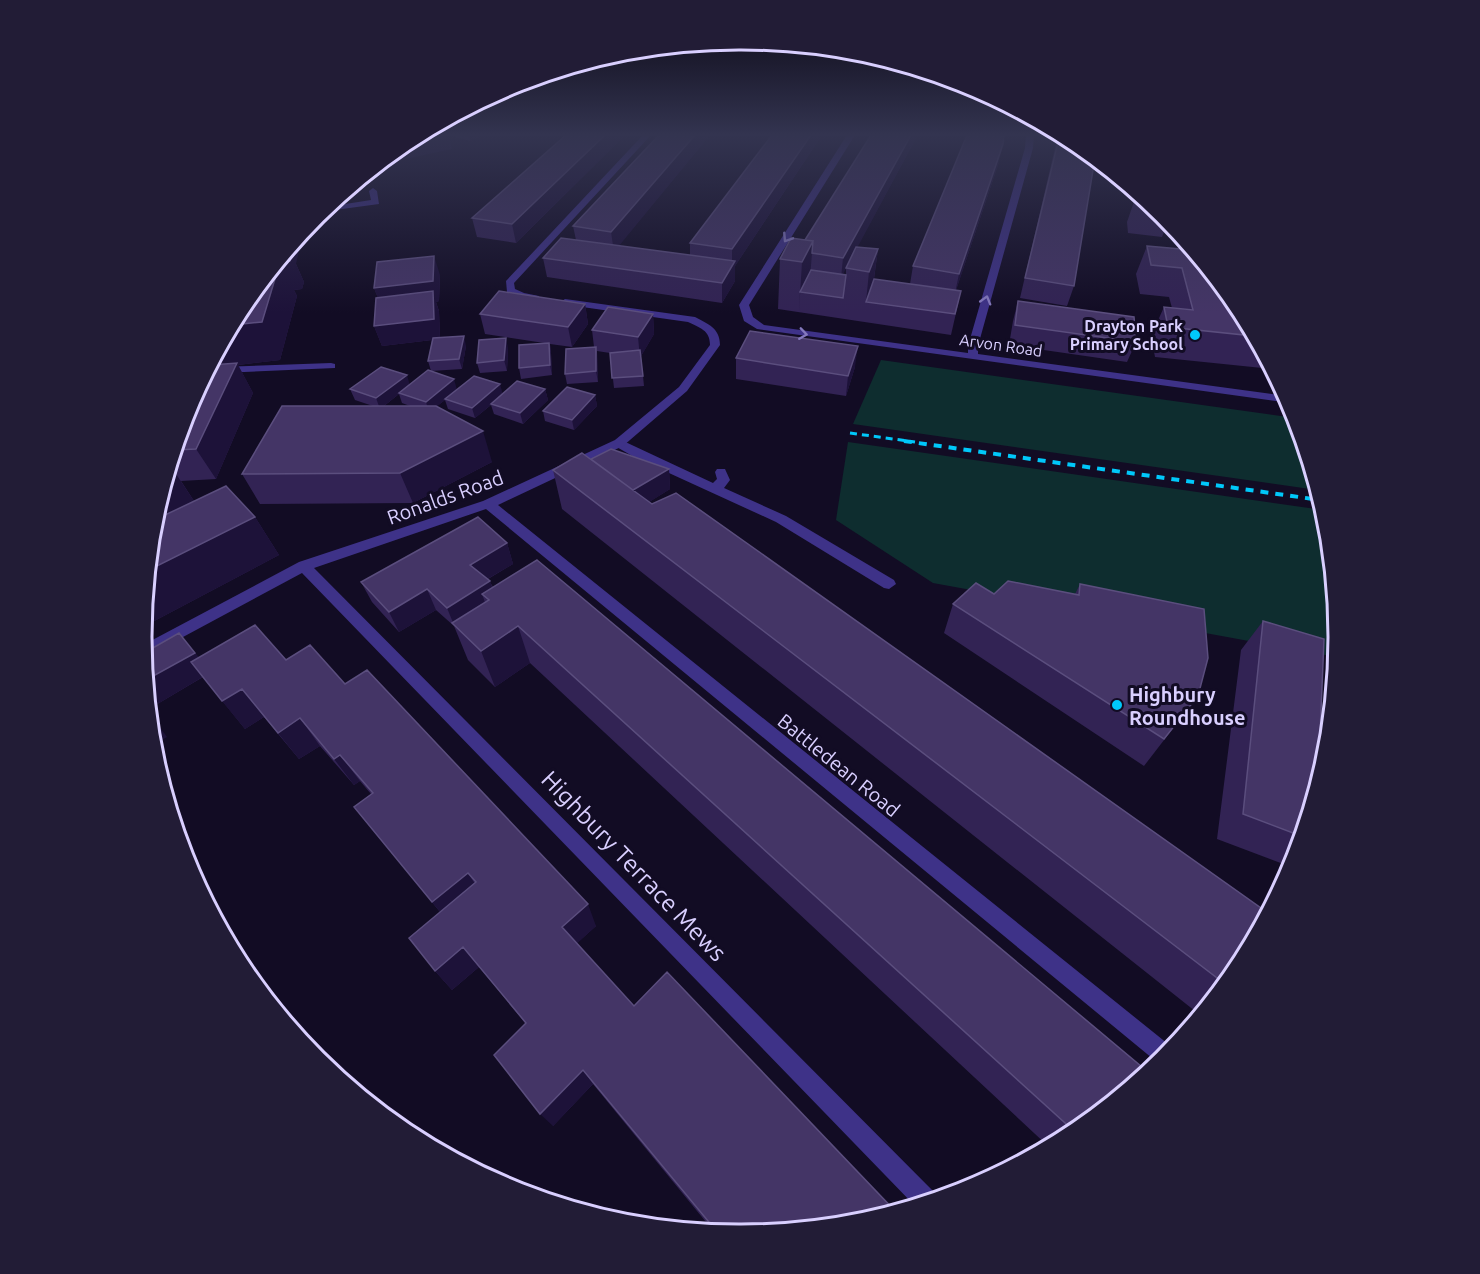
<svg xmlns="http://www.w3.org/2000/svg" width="1480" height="1274" viewBox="0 0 1480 1274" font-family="Ubuntu,sans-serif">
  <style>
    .green { fill: #0e2d2f }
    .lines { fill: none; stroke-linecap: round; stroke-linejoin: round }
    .lane { fill: #3e3288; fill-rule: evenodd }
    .street { fill: #3e3288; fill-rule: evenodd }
    .rail-far1 { stroke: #00c8fa; stroke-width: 3; stroke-dasharray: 7 5; stroke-linecap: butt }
    .rail { stroke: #00c8fa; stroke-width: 4; stroke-dasharray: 8 7; stroke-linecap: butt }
    .wall { fill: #322354; fill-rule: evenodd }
    .shaded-wall { fill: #1d1239 }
    .building { fill: #443566; stroke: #5b4e7e; stroke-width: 1.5 }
    .oneway { stroke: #8479be }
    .poi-dot { fill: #00c8fa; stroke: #120c24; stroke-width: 2 }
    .labels { text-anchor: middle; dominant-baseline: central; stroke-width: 6; stroke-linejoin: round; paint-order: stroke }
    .far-poi-label { font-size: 16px; font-weight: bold; fill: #d9cfff; stroke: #120c24; text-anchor: end }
    .far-street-label { font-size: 16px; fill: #d9cfff; stroke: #120c24 }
    .street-label { font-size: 20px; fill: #d9cfff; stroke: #120c24 }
    .poi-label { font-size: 20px; font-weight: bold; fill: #d9cfff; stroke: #120c24; text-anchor: start }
    .near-street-label { font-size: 24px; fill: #d9cfff; stroke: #120c24 }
    .rim { fill: none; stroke: #d9cfff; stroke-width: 3 }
  </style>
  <rect width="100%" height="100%" fill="#120c24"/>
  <path class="green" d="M881 360 1295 418 1317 490 853 424Z
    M848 442 1323 510 1327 521 1338 637 1336 657 933 583 836 520Z"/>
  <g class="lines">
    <path class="lane" d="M373 188 377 191 379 204 320 212 326 207 371 200 369 191Z
      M331 363 335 364V368L220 373 214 370 220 367Z
      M619 439 713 483 717 479 715 472 717 469H725L730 480 724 488 786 516 894 580 896 584 889 589 884 588 776 522 634 457 615 446V440Z"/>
    <path class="street" d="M643 135H651L514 283 515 289 524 293 539 296V300L517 298 507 292 506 281Z
      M847 135H855L749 305 753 317 764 325 968 353V346L1025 148 1026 135H1034L1033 148 978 346V354L1286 396 1290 403 757 329 744 321 739 305Z
      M565 299 695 317C708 324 720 328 720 345L687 391 623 446 498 505 1173 1048 1158 1063 486 509 314 568 936 1194 938 1199 915 1206 302 573 144 658 143 645 299 562 483 501 615 440 679 387 710 345C710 330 700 328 688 322L561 304 560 302Z"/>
    <path class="rail-far1" d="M850 433 915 442"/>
    <path class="rail" d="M904 441 1320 500"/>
  </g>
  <path class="wall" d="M449 135H484L470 141Z
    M625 135 516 243 477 237 472 218Z
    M659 135H710L618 246 690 255V243L772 135H821L818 141 735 266V281L722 303 547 277 543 258 576 240 573 226Z
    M1058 135H1063L1073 140 1095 158 1074 286 1067 306 1020 298Z
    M915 140 857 247 878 249 874 279 910 284 913 266 999 162 956 290 961 291 951 335 778 309 780 259 805 240ZM849 262 846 268V275H842Z
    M1137 193 1163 214 1183 239 1170 238 1168 227H1166L1162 237 1128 233 1127 222Z
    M1147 246 1192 250 1237 305 1272 369 1155 357 1151 336 1164 307 1172 308 1169 297 1140 294 1136 274Z
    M296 264 304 282 302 289 294 290 297 296 280 360 238 365 253 393 216 479 181 481 194 501 255 517 279 555 143 627 154 520 188 408 222 364 216 354Z
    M440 275 439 301 436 302 439 311 440 338 466 346 462 369 431 371 428 361 432 340 382 346 374 326 378 298 374 288Z
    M1018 301 1136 342 1127 362 1009 345 1013 321Z
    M585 304 588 324 572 347 550 344 551 353 552 375 521 379 519 368 544 343 485 334 480 314Z
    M653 314 654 334 641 356 644 386 614 388 610 353 597 351 598 382 567 384 565 374 594 347 592 330Z
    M508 348 507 371 480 373 477 363Z
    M736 358 855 367 846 396 736 379Z
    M410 384 502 394 545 389 548 400 523 424 494 414 491 405 475 418 448 409 445 400 437 406 492 462 413 503 260 504 242 474 373 406 355 400 350 389ZM399 394 402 403 410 406H384Z
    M595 395 597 406 574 430 545 421 543 411Z
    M591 459 669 469 670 489 649 502 1237 970 1200 1015 562 509 553 470Z
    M507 543 513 564 488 579 493 587 1148 1072 1072 1134 1049 1147 530 663 495 687 468 660 454 626 436 610 399 632 372 602 361 582Z
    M1080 584 1198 696 1144 766 944 633 953 604 994 594H1075Z
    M1263 621 1318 783 1295 858 1286 865 1217 839 1241 650Z
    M144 653 199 657 286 660 345 684 596 926 577 943 634 1006 856 1224 740 1235 715 1233 593 1084 553 1126 526 1024 479 967 452 990 435 971 440 912 354 807 371 794 360 781 354 785 320 746 299 759 264 717 245 729 203 677 149 709Z"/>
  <path class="shaded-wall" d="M428 135H449L452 149 378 165 409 139Z
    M468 135H484L470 141Z
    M605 135H625L516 243 512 224Z
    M695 135H710L614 252 611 232Z
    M811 135H821L818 141 735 266V281L722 303V283L732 265V249Z
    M911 135H917L915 140 841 278 843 258Z
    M1003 144 999 162 955 293 959 274Z
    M304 230 296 264 304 282 302 289 294 290 297 296 280 360 238 365 253 393 216 479 196 449 223 366 216 354 232 325 281 258Z
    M813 241 809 290 800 292 799 312 802 262Z
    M878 249 871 299 866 302 869 272Z
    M434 256 440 275 439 301 436 302 439 311 440 339 382 346 374 326 382 308 374 288Z
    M585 304 588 324 572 347 568 327Z
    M653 314 654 334 640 358 638 337Z
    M464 336 466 346 462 369 459 359Z
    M506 338 508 348 507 371 504 360Z
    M549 343 551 353 552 375 550 365Z
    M858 346 855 367 846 396 848 376Z
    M596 347 597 357 598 382 596 371Z
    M407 375 410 386 399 393V394L380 409 376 398Z
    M454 379 457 390 429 413 426 402Z
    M500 384 503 395 475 418 472 408Z
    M545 389 548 400 523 424 520 413Z
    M595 395 597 406 574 430 572 420Z
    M483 431 492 462 413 503 400 473Z
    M669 469 670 489 627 516 624 495Z
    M174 471 200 510 155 517 162 493Z
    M255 517 279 555 143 627 149 570Z
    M507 543 513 564 477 585 470 565Z
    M490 581 497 601 489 600 482 594 487 608 454 625 447 608Z
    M427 589 436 610 399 632 389 612Z
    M518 626 530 663 495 687 481 651Z
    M179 633 211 672 149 709 146 680Z
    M242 689 264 717 245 729 222 701Z
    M149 712 167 737 153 745Z
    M300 718 320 746 299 759 278 733Z
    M340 755 360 781 354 785 334 759Z
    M468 873 482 895 449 923 432 902Z
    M588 904 596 926 572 948 562 927Z
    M463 947 479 967 452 990 435 971Z
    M583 1070 593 1084 553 1126 540 1114Z"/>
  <path class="building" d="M417 135H428L409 139Z
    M566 135H605L512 224 472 218Z
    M659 135H695L611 232 573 226Z
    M772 135H811L732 249 690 243Z
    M871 135H911L843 258 812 253 813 241 805 240Z
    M967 135H1004L1003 144 959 274 913 266Z
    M1058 142 1078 144 1095 158 1074 286 1025 278Z
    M561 238 735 261 722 283 543 258Z
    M791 238 813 241 802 262 780 259Z
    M1147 246 1192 250 1237 305 1254 336 1168 327 1164 307 1193 310 1182 268 1151 265Z
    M856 247 878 249 869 272 846 268Z
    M291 253 290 261H282L281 259 280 260 284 254Z
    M434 256 433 281 374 288 377 262Z
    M281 259 262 322 232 325 243 304 280 260Z
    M811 270 846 275 843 298 800 292Z
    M874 279 961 291 955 314 866 302Z
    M433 291 434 319 374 326 376 298Z
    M499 291 585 304 568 327 480 314Z
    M1018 301 1134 317 1136 342 1015 325Z
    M608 307 653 314 638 337 592 330Z
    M750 331 858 346 848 376 736 358Z
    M464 336 459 359 428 361 433 338Z
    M506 338 504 360 477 363 479 340Z
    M549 343 550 365 519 368V345Z
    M596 347V371L565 374 566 349Z
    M640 350 643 376 612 378 610 353Z
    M237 363 196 449 175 450 188 408 211 365Z
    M381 367 407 375 376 398 350 389Z
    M428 370 454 379 426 402 399 393Z
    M474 376 500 384 472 408 445 399Z
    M517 381 545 389 520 413 491 404Z
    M567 387 595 395 572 420 543 411Z
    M282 406H436L483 431 400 473 242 474Z
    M611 449 669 469 633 490 591 459Z
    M582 453 652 504 676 493 1268 913 1237 970 1225 984 553 470Z
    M168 471H174L162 493Z
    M226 486 255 517 149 570 154 520 156 514 163 516Z
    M478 517 507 543 470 565 490 581 447 608 427 589 389 612 361 582Z
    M537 560 1148 1072 1075 1132 518 626 481 651 452 623 489 600 482 594Z
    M1008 581 1079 595 1080 584 1204 609 1208 658 1198 696 1164 739 953 604 976 583 994 594Z
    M1263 621 1324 639 1318 783 1301 836 1243 814Z
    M255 625 286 660 310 645 345 684 367 670 588 904 562 927 634 1006 667 972 896 1212 856 1224 769 1232 764 1227 760 1233 740 1235 718 1233 583 1070 540 1114 494 1055 526 1023 463 947 435 971 409 938 476 882 468 873 432 902 354 807 373 793 340 755 334 759 300 718 278 733 242 689 222 701 191 662Z
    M179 633 195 653 146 680 144 653Z"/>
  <defs><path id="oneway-chevron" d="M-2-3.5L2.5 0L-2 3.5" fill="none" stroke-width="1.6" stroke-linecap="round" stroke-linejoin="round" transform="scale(1.5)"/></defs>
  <g class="oneway">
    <use href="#oneway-chevron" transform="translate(787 238) rotate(123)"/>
    <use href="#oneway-chevron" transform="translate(986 300) rotate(-74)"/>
    <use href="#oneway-chevron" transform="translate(803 334) rotate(8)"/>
  </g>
  <linearGradient id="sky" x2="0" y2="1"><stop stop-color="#0a0714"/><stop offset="0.43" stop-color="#333450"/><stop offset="1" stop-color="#333450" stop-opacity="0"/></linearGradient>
  <rect width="1480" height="313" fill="url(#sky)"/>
  <g class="poi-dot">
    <circle cx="1195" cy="335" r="6"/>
    <circle cx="1117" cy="705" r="6"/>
  </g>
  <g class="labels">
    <g class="far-poi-label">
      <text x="1183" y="326">Drayton Park<tspan x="1183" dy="18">Primary School</tspan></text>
    </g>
    <g class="far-street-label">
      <text transform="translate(1001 345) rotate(8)">Arvon Road</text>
    </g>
    <g class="street-label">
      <text transform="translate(445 497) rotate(-20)">Ronalds Road</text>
      <text transform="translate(839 765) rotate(39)">Battledean Road</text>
    </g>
    <g class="poi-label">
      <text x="1129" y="694">Highbury<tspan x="1129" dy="23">Roundhouse</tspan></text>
    </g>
    <g class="near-street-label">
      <text transform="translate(634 866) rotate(46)">Highbury Terrace Mews</text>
    </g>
  </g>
  <path d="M0 0H1480V1274H0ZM739 50H741A587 587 0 0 1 1328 637V637A587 587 0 0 1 741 1224H739A587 587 0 0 1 152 637V637A587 587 0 0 1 739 50Z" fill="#221c36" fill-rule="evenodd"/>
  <path class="rim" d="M739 50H741A587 587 0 0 1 1328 637V637A587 587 0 0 1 741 1224H739A587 587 0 0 1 152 637V637A587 587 0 0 1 739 50Z"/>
</svg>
